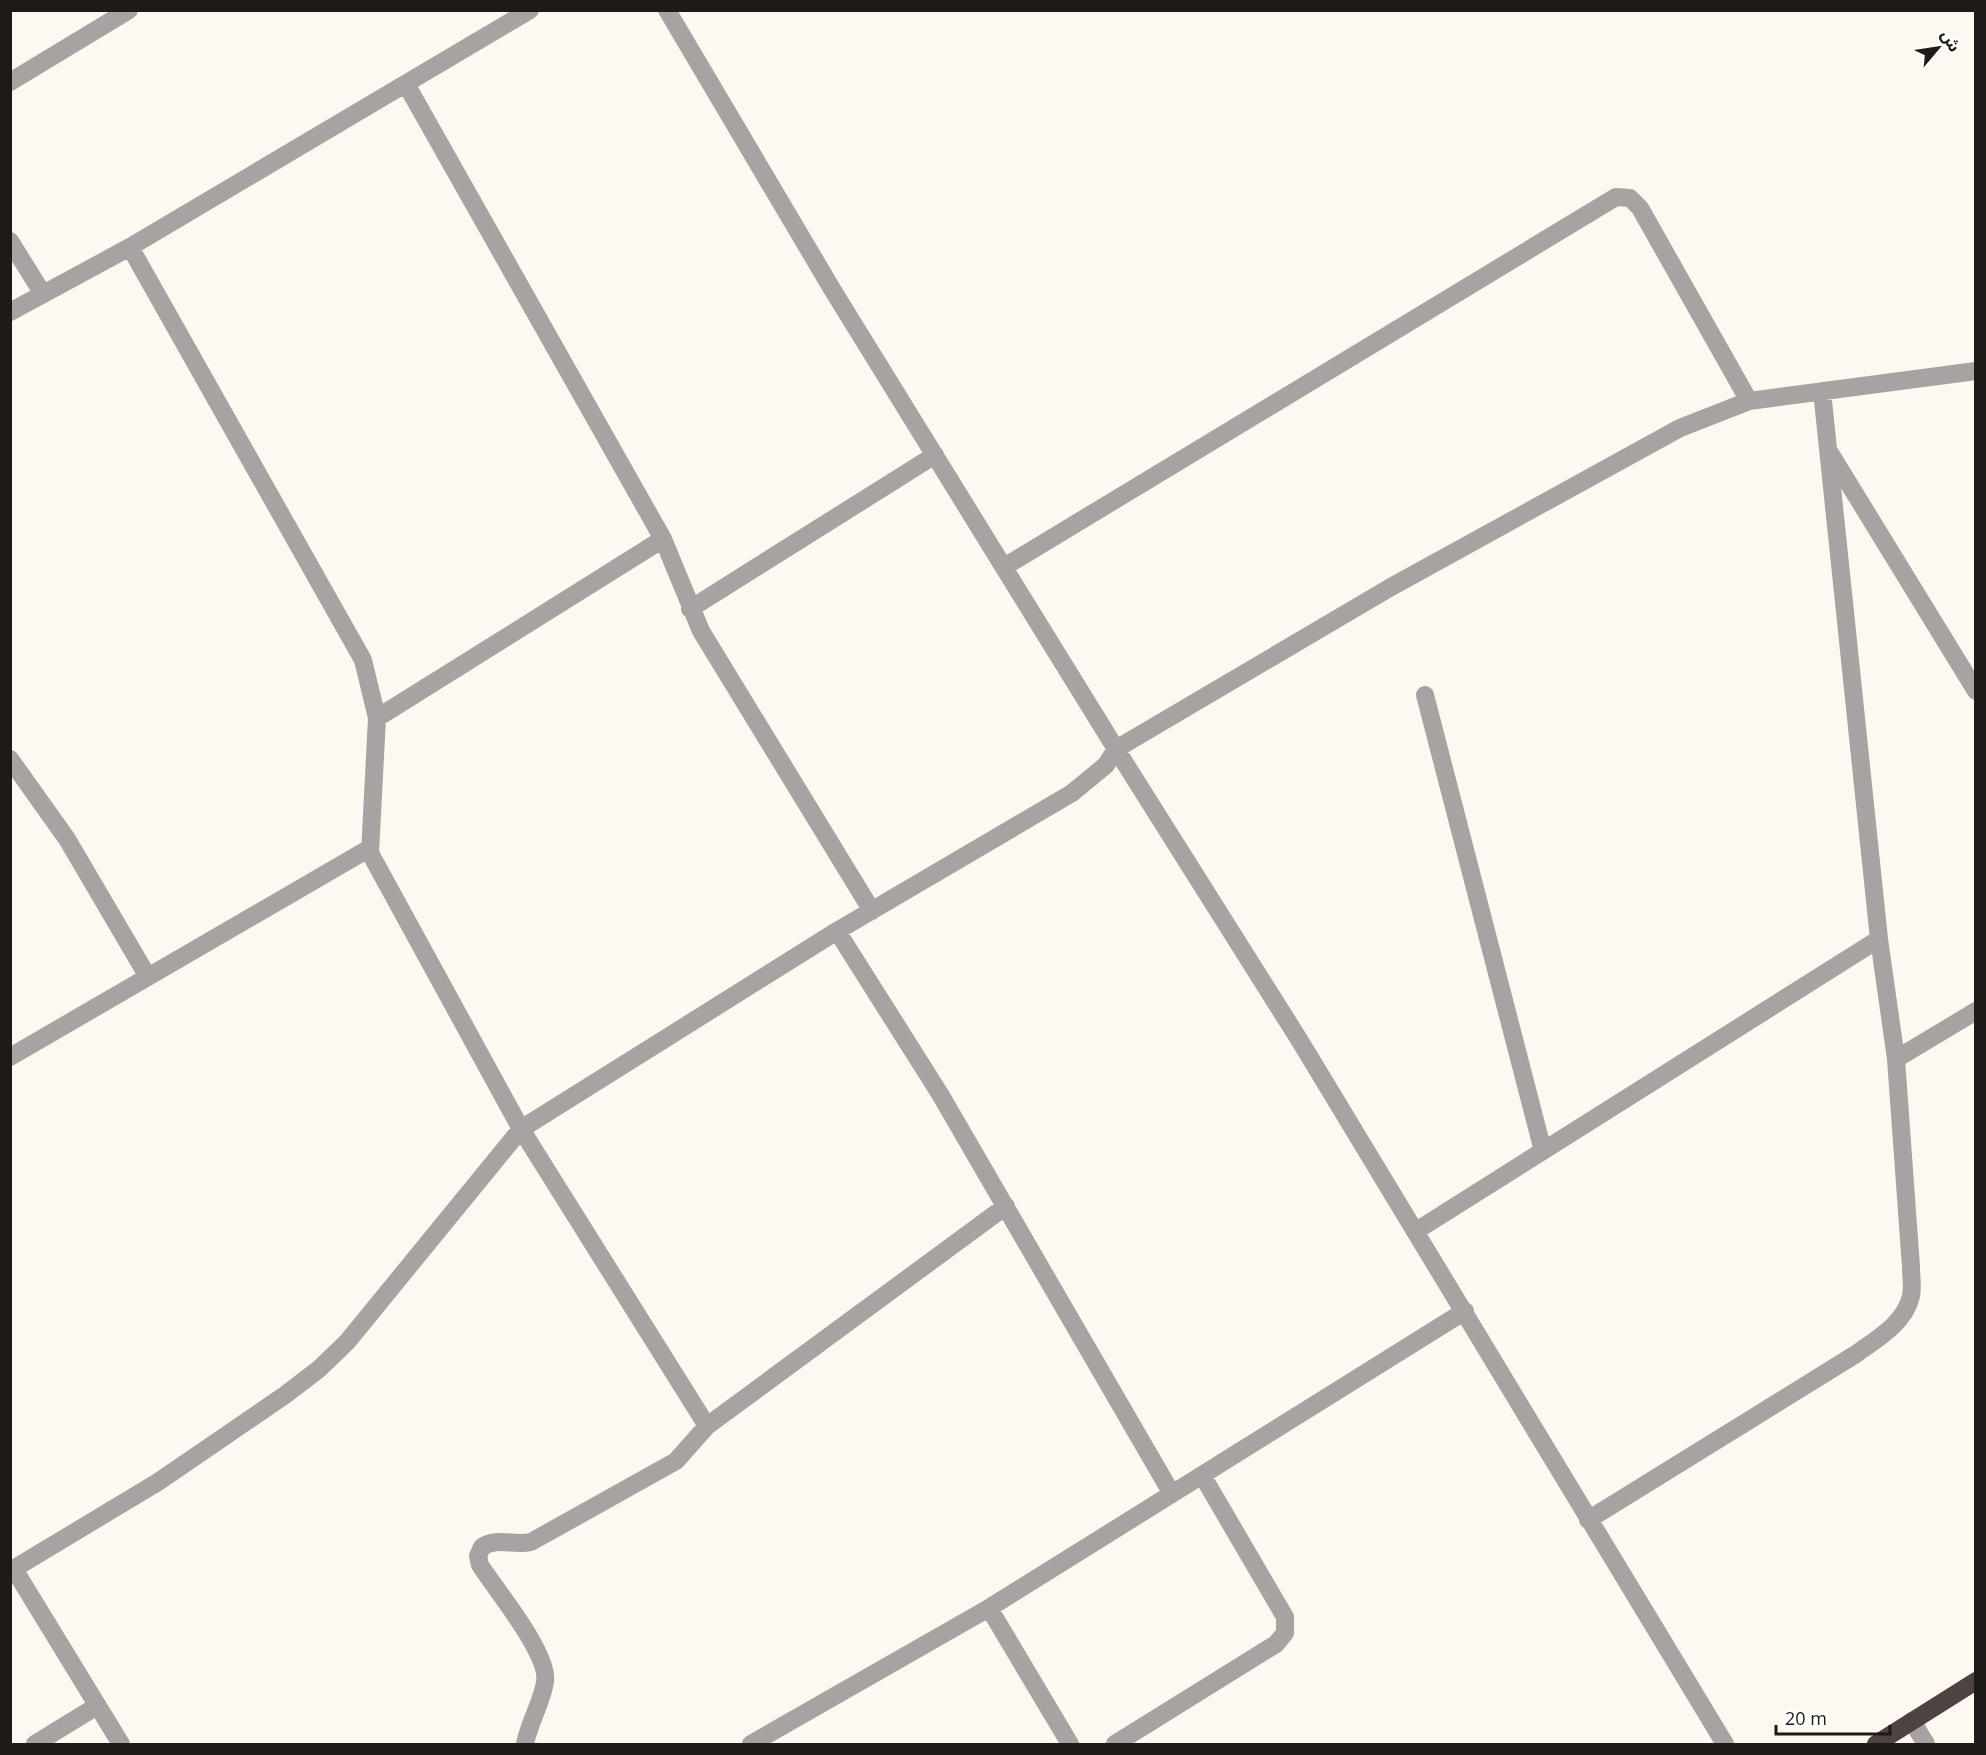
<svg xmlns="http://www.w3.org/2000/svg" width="1986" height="1755" viewBox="0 0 1986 1755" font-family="'Open Sans','Noto Sans Arabic',sans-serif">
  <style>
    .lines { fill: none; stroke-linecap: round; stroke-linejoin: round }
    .lane { stroke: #a8a2a2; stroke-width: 18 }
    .street { stroke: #a8a2a2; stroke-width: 18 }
    .highway { stroke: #4e4242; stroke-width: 18 }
  </style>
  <rect width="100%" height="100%" fill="#fef9f0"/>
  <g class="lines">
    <path class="lane" d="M35 1744 97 1706"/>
    <path class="street" d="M667 10 832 289 1116 749 1300 1041 1725 1744
      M10 82 129 10
      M406 84 663 539 701 631 872 911
      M10 241 43 294
      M130 247 363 660 377 718 370 853 521 1129 707 1426
      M10 312 130 247 530 10
      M1830 453 1976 691
      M1004 567 1616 197 1630 198 1640 208 1749 401
      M690 609 935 455
      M1425 695 1543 1151
      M377 718 663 539
      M10 759 67 839 148 977
      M837 931 940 1094 1172 1494
      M10 1057 370 848
      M1896 1059 1976 1011
      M1416 1231 1879 939
      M1588 1520 1856 1354C1877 1339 1905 1323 1911 1296 1913 1287 1911 1276 1911 1267L1896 1059 1879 939 1822 391
      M14 1569 121 1744
      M10 1571 158 1482 285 1395 319 1369 347 1342 521 1129 837 931 1072 793 1106 765 1116 749 1391 587 1680 428 1749 401 1976 371
      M989 1608 1070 1744
      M1912 1721 1926 1744
      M525 1744C529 1723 542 1702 545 1682 550 1655 496 1590 480 1565L478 1556 482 1547C497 1537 514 1546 531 1542L676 1461 707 1426 1006 1206
      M751 1744 989 1608 1465 1311
      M1115 1744 1276 1644 1285 1633V1617L1202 1475"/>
    <path class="highway" d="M1876 1744 1976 1681"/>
  </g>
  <rect width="1986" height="1755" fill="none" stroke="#1d1a17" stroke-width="24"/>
  <g transform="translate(1938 48) rotate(61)" stroke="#ffffff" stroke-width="4.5" paint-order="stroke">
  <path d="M0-4.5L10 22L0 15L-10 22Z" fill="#1d1a17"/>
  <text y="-9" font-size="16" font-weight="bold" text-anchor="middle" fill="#1d1a17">ش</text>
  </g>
  <path d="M1776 1725v9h114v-9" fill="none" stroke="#1d1a17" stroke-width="3"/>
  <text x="1785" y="1725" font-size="18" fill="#1d1a17" stroke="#ffffff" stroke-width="4.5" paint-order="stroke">20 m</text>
</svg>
